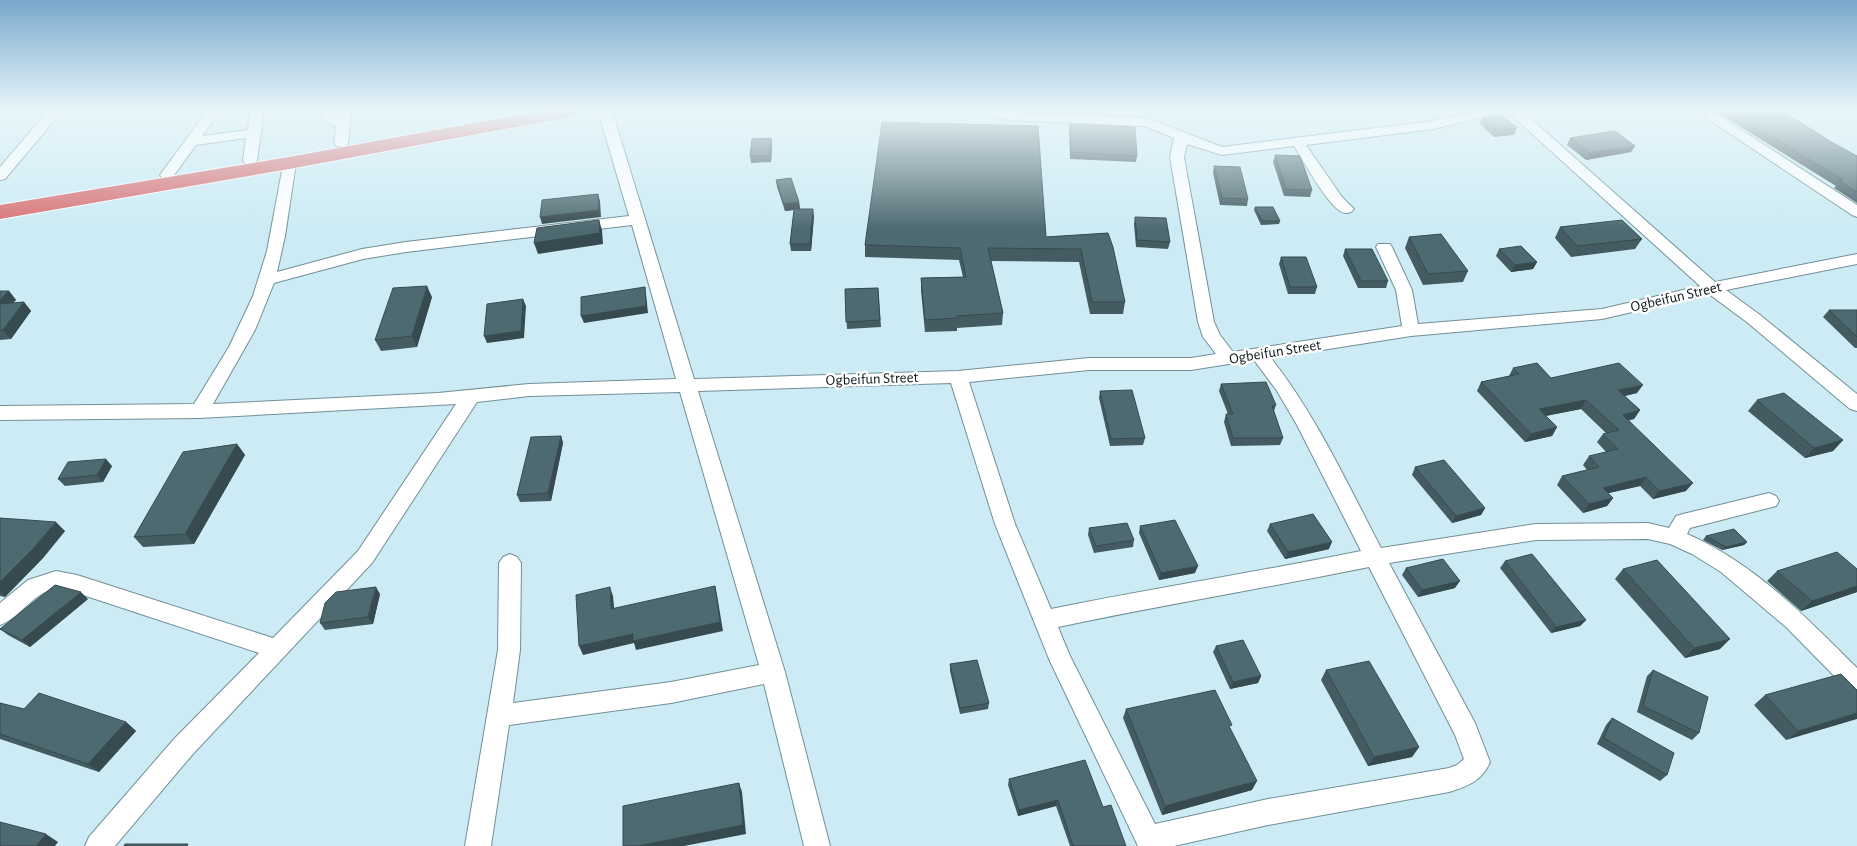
<svg xmlns="http://www.w3.org/2000/svg" width="1857" height="846" viewBox="0 0 1857 846" font-family="'Alegreya Sans',sans-serif">
  <style>
    .lines { fill: none; stroke-linecap: round; stroke-linejoin: round }
    .minor-casing { stroke: #728f97; stroke-width: 2 }
    .highway-casing { stroke: #fff; stroke-width: 2 }
    .minor { fill: #fff; fill-rule: evenodd }
    .highway { fill: #d87073; fill-rule: evenodd }
    .wall { fill: #435b61 }
    .shaded-wall { fill: #374a4f }
    .building { fill: #4e6a71; stroke: #374a4f }
    .labels { text-anchor: middle; dominant-baseline: central; stroke-width: 5; stroke-linejoin: round; paint-order: stroke }
    .street-label { font-size: 15px; fill: #0b1619; stroke: #fff }
  </style>
  <rect width="100%" height="100%" fill="#ccebf4"/>
  <g class="lines">
    <defs>
      <path id="minor" d="M48 111H62L5 179 0 180V167Z
        M207 111H221L202 136 248 130 250 111H264L257 160 255 163H245L243 160 246 138 196 145 172 178H162L160 175Z
        M317 111H331L337 116V111H351L348 143 346 146H336L334 143 336 126 327 122Z
        M598 111H612L694 379 958 371 1089 358H1191L1216 354 1203 337 1198 322 1170 157 1174 138 1145 126 1007 120 984 114 982 111 1147 118 1222 147 1433 121 1477 111H1500L1498 114 1433 129 1306 145 1342 197 1354 209 1351 212C1347 213 1344 214 1340 211 1326 202 1304 162 1294 146L1222 155 1187 144 1184 157 1214 322 1220 335 1233 352 1402 326 1396 290 1376 247 1378 244H1390L1392 247 1412 290 1418 324 1602 309 1700 286 1507 111H1522L1715 282 1857 254V264L1726 290 1760 315 1857 394V411L1850 409 1748 323 1709 294 1602 319 1411 336 1271 358C1316 415 1347 483 1381 548L1536 524 1648 523 1669 528 1676 516 1683 514 1769 493 1776 496 1779 501 1776 506 1690 528 1687 534C1754 563 1806 617 1857 668V694L1849 691 1786 627 1721 572 1692 554 1670 544 1648 539 1536 540 1389 563 1475 723 1490 762C1482 781 1468 786 1449 792L1268 825 1174 846H1138L1049 659 995 524 951 383 698 391 785 672 830 846H804L764 684 671 703 509 725 491 846H465L498 650 499 563 503 557 510 554 517 557 521 563 520 650 513 703 671 682 759 665 680 392 529 396 477 402 372 563 192 755 115 846H85L89 837 174 739 259 653 77 593C71 592 63 589 57 589 36 589 20 618 0 625V603L28 580 56 571 77 575 273 638 358 551 456 404 199 418 0 420V406L194 404 229 347 253 296 267 251 284 160H294L296 163 285 236 277 272 362 249 406 242 629 216ZM632 225 676 379 529 384 438 393 213 404 255 330 274 283 363 259 406 252ZM1254 360 1277 391 1297 425 1361 551C1258 572 1154 588 1051 609L1015 524 969 382 1089 370H1191ZM1369 567 1455 735 1464 759 1457 765 1449 768 1268 799 1155 824 1070 656 1058 627C1161 605 1266 588 1369 567Z
        M640 111H671C664 117 647 117 640 111Z
        M1696 111H1712L1857 205V217L1852 215Z"/>
      <path id="highway" d="M539 111H580L577 115 570 117 289 169 0 219V205L289 157Z"/>
    </defs>
    <use href="#minor" class="minor-casing"/>
    <use href="#highway" class="highway-casing"/>
    <use href="#minor" class="minor"/>
    <use href="#highway" class="highway"/>
  </g>
  <path class="wall" d="M1715 111H1798L1785 113 1833 143 1857 156V203L1834 188 1836 186Z
    M1482 117 1517 128 1514 135 1494 137 1480 124Z
    M1070 124 1137 156 1136 162 1070 159 1069 131Z
    M771 138 772 145 771 162 751 163 750 156Z
    M1570 138 1631 152 1586 160 1567 145Z
    M1275 155 1312 190 1310 197 1284 196 1273 162Z
    M1214 166 1248 199 1247 206 1220 205 1213 173Z
    M776 180 799 202 800 209 814 216 811 251H791L790 244 794 210 785 211 777 187Z
    M1255 207 1280 221 1279 224 1261 225 1254 210Z
    M1135 217 1170 242 1168 249 1136 247 1134 224Z
    M1560 227 1642 239 1635 249 1571 257 1555 238Z
    M1108 233 1125 302 1123 314H1090L1079 262 991 261 1003 313 1002 325 957 328V331L925 332 921 291V278L963 277 959 260 865 257V245L1046 237Z
    M1409 237 1468 271 1463 282 1423 285 1405 248Z
    M1345 249 1388 281 1386 288H1358L1343 256Z
    M1499 249 1537 262 1533 269 1511 272 1496 256Z
    M1281 257 1317 287 1315 294H1288L1279 264Z
    M878 288 881 327 847 329 845 289Z
    M0 291H9L16 300 12 303 24 302 31 311 11 339 0 340Z
    M432 297 417 347 381 351 375 340Z
    M1829 310H1857V348H1855L1823 317Z
    M1513 368 1551 378 1637 393 1624 396 1640 410 1634 419 1629 420 1686 491 1653 499 1640 486 1608 493 1613 498 1607 506 1583 513 1557 485 1562 476 1587 470 1583 465 1589 456 1606 452 1597 442 1603 434 1606 433 1581 409 1546 416 1557 427 1552 436 1525 442 1477 391 1481 382 1509 376Z
    M1221 384 1276 405 1274 411 1283 438 1280 445 1231 446 1224 422 1226 414H1228L1219 391Z
    M1100 391 1145 438 1143 445 1110 446 1099 398Z
    M1757 400 1843 440 1833 451 1805 458 1748 411Z
    M561 436 563 443 551 501 520 502 517 495Z
    M237 444 245 455 194 544 143 547 134 537Z
    M112 466 103 482 65 486 58 479Z
    M1415 467 1485 508 1481 515 1452 523 1412 475Z
    M0 518 65 531 43 558 5 597 0 596Z
    M1270 524 1329 549 1285 559 1267 531Z
    M1140 526 1195 573 1159 580 1139 533Z
    M1089 528 1134 540 1133 547 1094 553 1088 535Z
    M1706 536 1747 542 1744 545 1722 550 1703 540Z
    M1505 561 1586 620 1580 626 1551 633 1500 568Z
    M1406 568 1455 588 1418 597 1402 575Z
    M1623 569 1720 649 1685 658 1615 579Z
    M1857 569V592L1801 611 1767 581 1777 571Z
    M380 594 373 624 325 630 320 623Z
    M88 599 30 647 8 635 0 629Z
    M1216 646 1261 676 1258 683 1230 689 1213 652Z
    M950 664 989 703 988 709 960 714 950 671Z
    M1326 670 1419 747 1412 757 1368 766 1321 680Z
    M1653 670 1699 733 1692 740 1637 712 1647 676Z
    M1857 690 1786 740 1754 705 1765 695Z
    M0 703 24 709 126 722 136 731 99 772 0 739Z
    M1126 709 1230 729 1252 790 1162 815 1123 718Z
    M1612 718 1667 775 1660 781 1597 744 1606 725Z
    M1009 779 1103 807 1126 846H1070L1056 806 1018 816 1008 785Z"/>
  <path class="shaded-wall" d="M1775 111H1798L1773 115Z
    M771 138 772 145 771 162 770 156Z
    M1635 146 1631 152 1586 160 1589 153Z
    M598 194 600 201 601 217 542 224 540 217Z
    M799 202 800 209 785 211 784 204Z
    M813 209 814 216 811 251 810 244Z
    M599 220 602 230 603 244 538 254 534 243Z
    M1537 262 1533 269 1511 272 1515 265Z
    M427 286 432 297 417 347 412 336Z
    M645 287 646 294 648 313 584 323 581 316Z
    M9 291 16 300 3 313 0 310V300Z
    M523 299 526 306 524 338 487 343 484 336Z
    M24 302 31 311 11 339 3 330Z
    M1643 385 1637 393 1612 399 1618 390Z
    M1586 400 1581 409 1534 418 1539 409Z
    M1640 410 1634 419 1617 423 1623 415Z
    M1557 427 1552 436 1525 442 1531 434Z
    M561 436 563 443 551 501 548 493Z
    M1843 440 1833 451 1805 458 1814 448Z
    M237 444 245 455 194 544 185 534Z
    M106 459 112 466 103 482 97 475Z
    M1646 477 1640 486 1596 496 1603 488Z
    M1693 483 1686 491 1653 499 1659 491Z
    M1613 498 1607 506 1583 513 1589 504Z
    M1485 508 1481 515 1452 523 1456 516Z
    M56 522 65 531 43 558 5 597 0 592V582Z
    M1332 542 1329 549 1285 559 1288 552Z
    M1747 542 1744 545 1722 550 1726 547Z
    M1198 566 1195 573 1159 580 1161 573Z
    M1460 581 1455 588 1418 597 1422 590Z
    M715 586 717 595 723 631 636 650 634 643 583 655 579 646Z
    M1857 586V592L1801 611 1812 601Z
    M376 587 380 594 373 624 368 617Z
    M610 587 613 596 615 617 611 609Z
    M81 592 88 599 30 647 22 640Z
    M1586 620 1580 626 1551 633 1556 627Z
    M1730 639 1720 649 1685 658 1694 648Z
    M1261 676 1258 683 1230 689 1233 682Z
    M1857 713V719L1786 740 1798 731Z
    M126 722 136 731 99 772 88 764Z
    M1419 747 1412 757 1368 766 1374 757Z
    M1257 781 1252 790 1162 815 1165 806Z
    M739 783 742 792 746 834 684 846H638Z
    M1058 800 1056 806 1018 816 1019 810Z
    M46 834 58 842 55 846H36Z"/>
  <path class="building" d="M1730 111H1782L1833 143 1857 156V192L1839 181 1843 180Z
    M1502 115 1517 128 1497 130 1482 117Z
    M882 122 1038 126 1046 237 1108 233 1113 247 1125 302H1092L1081 249 988 248 1003 313 957 316 958 318 925 320 921 278 966 277 960 248 865 245Z
    M1070 124 1135 127 1137 156 1071 152Z
    M1615 131 1635 146 1589 153 1570 138Z
    M771 138 770 156H750L752 139Z
    M1275 155 1300 156 1312 190 1286 189Z
    M1214 166 1240 167 1248 199 1222 198Z
    M791 178 799 202 784 204 776 180Z
    M598 194 599 210 540 217 542 200Z
    M1255 207H1273L1280 221H1262Z
    M794 209H813L810 244H790Z
    M1135 217 1166 218 1170 242 1137 240Z
    M599 220 600 233 534 243 537 228Z
    M1622 220 1642 239 1577 246 1560 227Z
    M1441 234 1468 271 1428 274 1409 237Z
    M1521 246 1537 262 1515 265 1499 249Z
    M1345 249H1372L1388 281H1361Z
    M1281 257H1306L1317 287H1290Z
    M427 286 412 336 375 340 393 288Z
    M645 287 646 306 581 316V297Z
    M878 288 880 320 846 322 845 289Z
    M0 291H9L0 300Z
    M523 299 521 331 484 336 487 304Z
    M24 302 3 330H0V304Z
    M1829 310H1857V337Z
    M1537 363 1551 378 1619 363 1643 385 1618 390 1640 410 1623 415 1693 483 1659 491 1646 477 1603 488 1613 498 1589 504 1562 476 1599 467 1589 456 1618 449 1603 434 1619 430 1586 400 1539 409 1557 427 1531 434 1481 382 1519 374 1513 368Z
    M1266 382 1276 405 1272 406 1283 438H1233L1226 414H1233L1221 384Z
    M1132 390 1145 438 1111 439 1100 391Z
    M1784 393 1843 440 1814 448 1757 400Z
    M561 436 548 493 517 495 531 437Z
    M237 444 185 534 134 537 183 452Z
    M106 459 97 475 58 479 68 462Z
    M1444 460 1485 508 1456 516 1415 467Z
    M1313 514 1332 542 1288 552 1270 524Z
    M0 518 56 522 33 549 0 582Z
    M1175 520 1198 566 1161 573 1140 526Z
    M1127 523 1134 540 1096 546 1089 528Z
    M1734 529 1747 542 1726 547 1706 536Z
    M1837 552 1857 569V586L1812 601 1777 571Z
    M1532 554 1586 620 1556 627 1505 561Z
    M1443 559 1460 581 1422 590 1406 568Z
    M1657 560 1730 639 1694 648 1623 569Z
    M55 585 81 592 22 640 0 629Z
    M715 586 720 622 633 641V634L579 646 576 595 610 587 611 609Z
    M376 587 368 617 320 623 325 603 336 592Z
    M1243 640 1261 676 1233 682 1216 646Z
    M977 660 989 703 960 708 950 664Z
    M1369 661 1419 747 1374 757 1326 670Z
    M1653 670 1708 697 1699 733 1643 706Z
    M1841 674 1857 690V713L1798 731 1765 695Z
    M1215 690 1232 725 1229 726 1257 781 1165 806 1126 709Z
    M39 693 126 722 88 764 0 734V703L24 709Z
    M1612 718 1674 753 1667 775 1604 738Z
    M1085 760 1103 807 1111 805 1126 846H1073L1058 800 1019 810 1009 779Z
    M739 783 743 825 638 846H623V806Z
    M0 822 46 834 36 846H0Z
    M125 844H188L187 846H124Z"/>
  <linearGradient id="sky" x2="0" y2="1"><stop stop-color="#78a8cc"/><stop offset="0.48" stop-color="#e8f6fa"/><stop offset="1" stop-color="#e8f6fa" stop-opacity="0"/></linearGradient>
  <rect width="1857" height="229" fill="url(#sky)"/>
  <g class="labels">
    <g class="street-label">
      <text transform="translate(1676 297) rotate(-13)">Ogbeifun Street</text>
      <text transform="translate(1275 352) rotate(-9)">Ogbeifun Street</text>
      <text transform="translate(872 379) rotate(-2)">Ogbeifun Street</text>
    </g>
  </g>
</svg>
